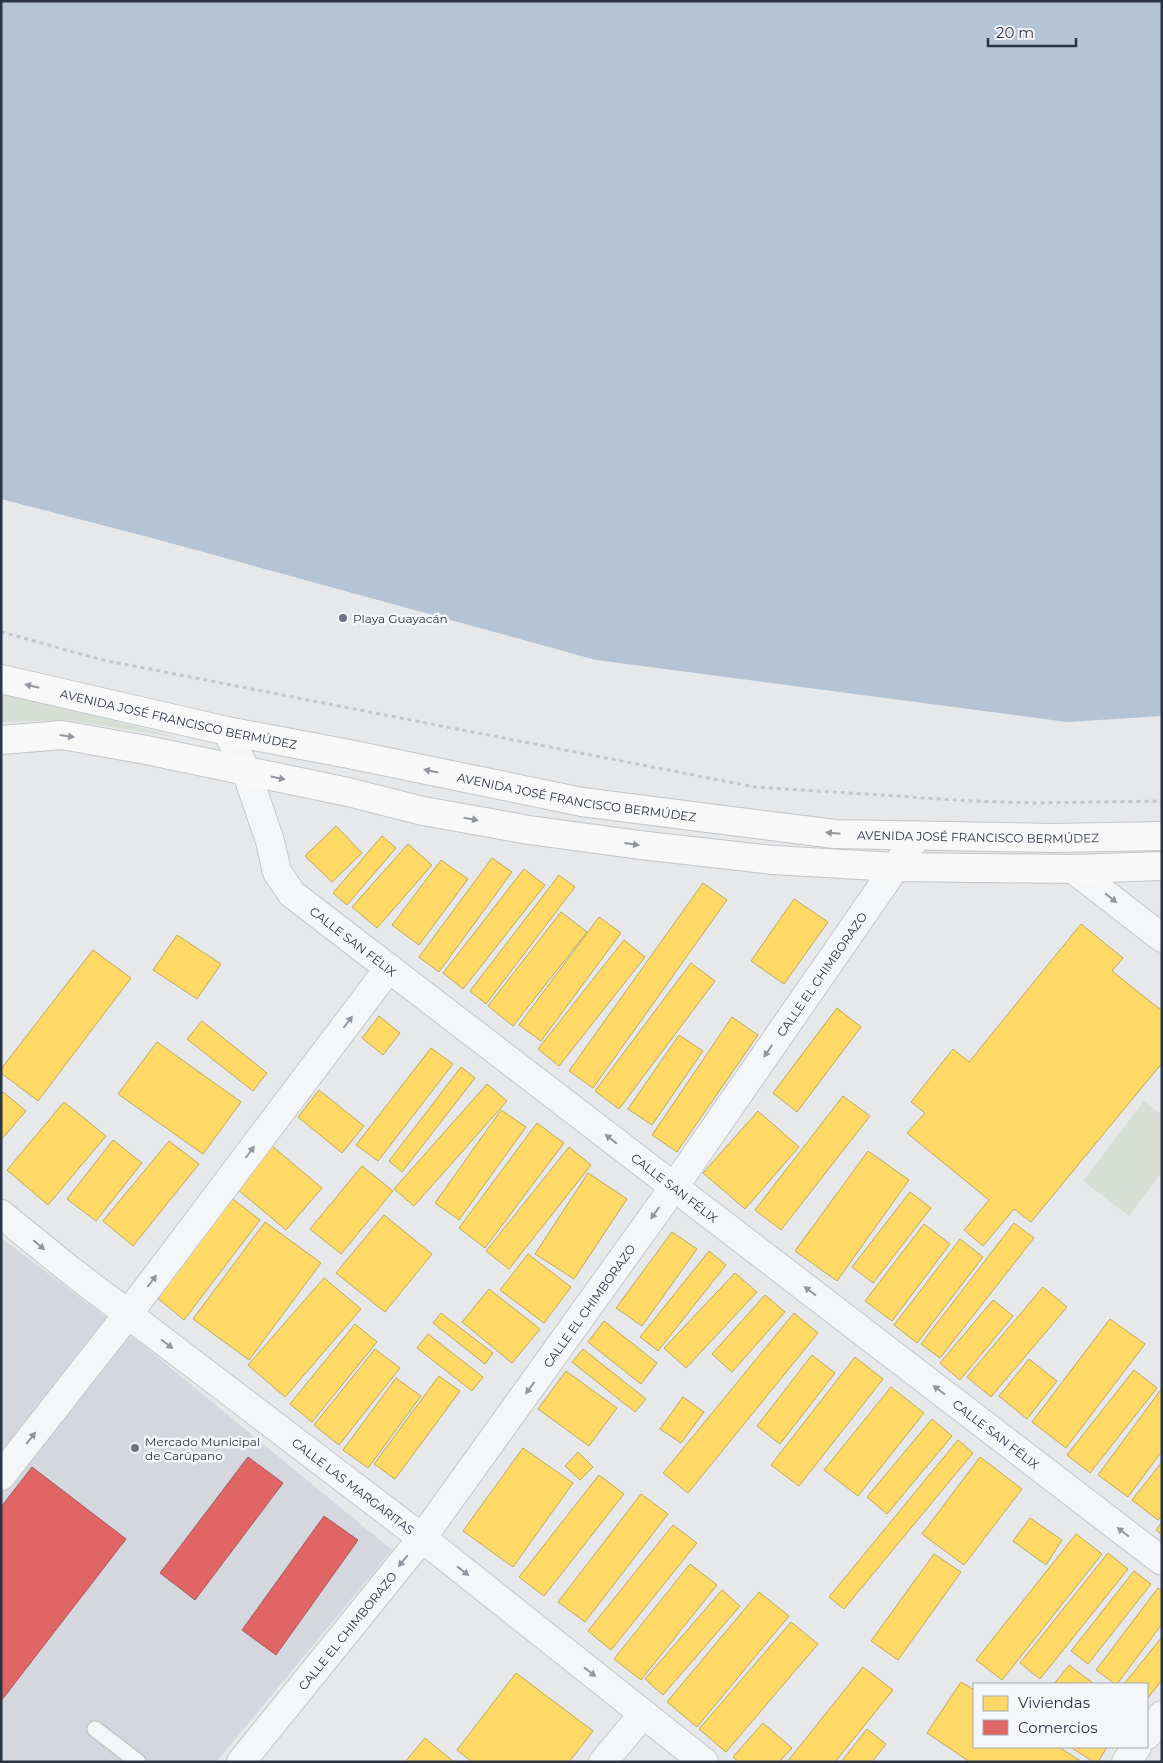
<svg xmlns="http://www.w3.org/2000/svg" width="1163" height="1763" viewBox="0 0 1163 1763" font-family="Montserrat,sans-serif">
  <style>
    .built { fill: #d4d7dd }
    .green { fill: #d6ded6 }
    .water { fill: #b4c4d5 }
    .homes { fill: #ffd966; stroke: #bfa85c }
    .shops { fill: #e06666; stroke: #aa575c }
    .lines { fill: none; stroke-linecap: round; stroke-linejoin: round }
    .lane-casing { stroke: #c4c6c8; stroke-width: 18 }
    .street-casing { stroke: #c4c6c8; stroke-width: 30 }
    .primary-casing { stroke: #c2c5c8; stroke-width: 30 }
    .path { stroke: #c5c6ca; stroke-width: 3; stroke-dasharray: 4 4; stroke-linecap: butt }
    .lane { stroke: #f5f6f7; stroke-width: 15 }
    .street { stroke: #f5f6f7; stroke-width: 28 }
    .primary { stroke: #f8f8f8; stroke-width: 28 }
    .oneway { fill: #92969e }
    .oneway2 { fill: #90959e }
    .poi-dot { fill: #6c737f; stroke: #f4f6f9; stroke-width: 2 }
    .labels { text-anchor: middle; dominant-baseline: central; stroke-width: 5; stroke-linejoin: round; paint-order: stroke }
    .poi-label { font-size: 12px; fill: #2b3445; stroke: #f4f6f9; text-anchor: start }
    .street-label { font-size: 12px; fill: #2b3445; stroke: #f4f6f9 }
  </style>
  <rect width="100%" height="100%" fill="#e6e8ea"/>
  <path class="built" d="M1 1238 144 1346 392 1550 216 1762H1Z"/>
  <path class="green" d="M1 691 180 738 67 720 1 722Z
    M1144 1101 1162 1115V1172L1129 1216 1083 1181Z"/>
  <path class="water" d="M1 1H1162V716L1067 722 596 660 152 538 1 499Z"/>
  <path class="homes" d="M336 826 362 853 332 882 305 856Z
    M382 836 396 848 347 905 333 893Z
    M408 844 432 865 377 928 352 907Z
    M492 858 512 872 439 972 419 957Z
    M441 860 468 879 419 945 392 925Z
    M524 869 545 885 463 989 443 973Z
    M559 875 575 887 486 1004 470 991Z
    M703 883 727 900 593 1088 569 1071Z
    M794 899 828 922 784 984 751 961Z
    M561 912 587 932 513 1026 488 1006Z
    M599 917 621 933 541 1041 519 1025Z
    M1081 924 1123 958 1112 971 1162 1011V1063L1031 1222 1014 1209 983 1246 964 1230 989 1200 907 1133 925 1113 911 1102 953 1049 969 1062Z
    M177 935 221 964 197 999 153 970Z
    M624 940 645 957 559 1066 538 1049Z
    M93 950 131 978 38 1101 1 1073V1069Z
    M691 963 715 981 619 1109 595 1091Z
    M837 1008 861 1027 797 1112 773 1093Z
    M379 1016 400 1033 383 1055 362 1038Z
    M732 1017 758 1035 677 1152 652 1135Z
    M202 1021 267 1073 253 1091 187 1039Z
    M679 1035 703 1051 652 1125 628 1109Z
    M157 1042 241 1102 203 1154 118 1094Z
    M431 1048 453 1064 378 1161 356 1145Z
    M461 1067 475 1078 402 1172 389 1161Z
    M487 1084 507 1101 414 1206 394 1189Z
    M319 1090 364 1126 342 1153 298 1117Z
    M3 1092 26 1111 1 1140V1094Z
    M843 1096 870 1116 781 1230 755 1210Z
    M64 1102 106 1136 48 1205 7 1170Z
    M501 1110 526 1127 459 1220 435 1203Z
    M758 1111 799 1147 745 1209 703 1173Z
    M537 1123 564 1143 485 1248 459 1228Z
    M113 1140 142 1163 96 1221 67 1199Z
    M169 1141 199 1164 133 1246 103 1221Z
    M272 1146 322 1188 286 1230 236 1188Z
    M569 1147 591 1165 509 1269 486 1251Z
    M868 1151 909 1180 837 1281 795 1251Z
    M362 1166 393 1191 341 1254 310 1229Z
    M588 1173 627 1199 574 1279 535 1254Z
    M910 1192 931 1208 873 1283 852 1267Z
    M230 1197 260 1220 184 1320 155 1296Z
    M384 1215 432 1254 385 1312 336 1273Z
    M265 1222 321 1263 249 1360 193 1319Z
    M1014 1223 1034 1238 940 1358 921 1344Z
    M924 1224 950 1244 892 1321 865 1301Z
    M672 1232 697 1249 642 1326 616 1308Z
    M960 1239 983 1257 917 1343 894 1325Z
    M709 1251 726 1265 658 1351 640 1337Z
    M528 1254 571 1287 544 1323 500 1290Z
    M735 1273 757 1292 686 1368 664 1348Z
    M324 1278 361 1309 285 1397 248 1365Z
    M1043 1287 1067 1307 991 1397 967 1377Z
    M489 1289 540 1329 512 1363 462 1322Z
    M765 1295 785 1312 732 1372 712 1354Z
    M993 1300 1013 1316 960 1380 940 1363Z
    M441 1313 493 1353 485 1364 433 1323Z
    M794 1313 818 1333 688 1493 663 1473Z
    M1110 1319 1145 1344 1066 1448 1032 1422Z
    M604 1321 657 1363 641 1384 588 1342Z
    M355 1324 377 1342 312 1422 290 1404Z
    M428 1334 483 1377 472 1391 417 1348Z
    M375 1349 400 1368 339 1445 314 1425Z
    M583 1349 646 1399 635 1412 572 1362Z
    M812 1355 835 1373 780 1444 757 1426Z
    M855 1357 883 1379 799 1486 771 1465Z
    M1029 1359 1057 1381 1027 1419 999 1396Z
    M1134 1370 1157 1388 1090 1473 1067 1455Z
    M566 1371 617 1408 589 1446 538 1409Z
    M439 1376 460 1391 395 1479 374 1464Z
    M396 1378 421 1396 368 1468 343 1450Z
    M891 1387 924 1413 858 1496 824 1470Z
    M1162 1388V1451L1128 1497 1098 1475Z
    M683 1397 704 1412 681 1443 660 1429Z
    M932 1419 952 1436 887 1514 867 1497Z
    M958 1440 973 1453 844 1609 829 1597Z
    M523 1448 573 1483 513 1567 463 1531Z
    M578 1452 593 1467 580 1480 565 1466Z
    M980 1457 1022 1489 964 1565 922 1534Z
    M1162 1462V1515L1158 1520 1132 1500Z
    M599 1475 624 1494 544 1596 519 1577Z
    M641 1494 668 1514 585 1622 558 1602Z
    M1030 1518 1062 1540 1046 1565 1013 1541Z
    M1162 1522V1535L1156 1530Z
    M673 1525 697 1543 611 1650 588 1631Z
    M1076 1534 1102 1554 1002 1680 976 1660Z
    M1108 1553 1128 1569 1040 1679 1020 1663Z
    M934 1554 961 1572 898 1660 871 1641Z
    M690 1564 717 1585 641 1680 614 1659Z
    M1134 1571 1151 1584 1088 1664 1071 1651Z
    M1158 1588 1162 1591V1624L1117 1684H1115L1096 1670Z
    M722 1590 740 1606 663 1695 645 1679Z
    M759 1592 789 1616 697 1727 667 1702Z
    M791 1622 818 1644 726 1752 699 1729Z
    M1162 1637V1680L1147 1699V1684H1124Z
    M1069 1665 1094 1684H1054Z
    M863 1667 893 1690 835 1762H787Z
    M516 1673 593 1731 569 1762H472L457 1750Z
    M961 1682 974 1690V1747H1059L1082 1762H970L927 1733Z
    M763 1723 792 1748 779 1762H739L733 1757Z
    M867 1729 886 1744 872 1762H841Z
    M425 1738 454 1762H405Z
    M1070 1747H1107L1098 1762H1094Z"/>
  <path class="shops" d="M248 1457 283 1483 195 1600 160 1573Z
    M32 1467 126 1539 1 1701V1507Z
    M324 1516 358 1540 276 1655 242 1630Z"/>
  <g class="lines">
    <defs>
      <path id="lane" d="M95 1729 138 1762"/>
      <g id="street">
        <path id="s1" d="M227 731 246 771 270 841 277 872 292 894 1162 1561"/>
        <path d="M1073 869 1162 938"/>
        <path id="s2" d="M1 1214 70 1270 422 1538 704 1762"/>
        <path d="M1 1476 128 1314 389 968"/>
        <path d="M1147 1735 1162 1715"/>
        <path id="s3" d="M241 1762 422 1538 674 1187 917 836"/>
        <path d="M603 1762 643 1714"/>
        <path d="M1126 1762 1137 1747"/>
      </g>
      <g id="primary">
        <path id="s4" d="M1 679 227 731 349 754 582 802 835 834 1052 838 1162 836"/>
        <path d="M1 740 62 735 146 750 348 792 423 811 529 830 640 845 773 860 895 867 1073 869 1162 866"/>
      </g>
    </defs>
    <use href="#lane" class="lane-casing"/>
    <use href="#street" class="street-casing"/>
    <use href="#primary" class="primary-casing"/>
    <path class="path" d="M1 632 103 660 755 787 973 801 1033 803 1162 801"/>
    <use href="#lane" class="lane"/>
    <use href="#street" class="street"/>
    <use href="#primary" class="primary"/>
  </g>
  <defs><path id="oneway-solid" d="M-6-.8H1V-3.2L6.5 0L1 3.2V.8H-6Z" transform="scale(1.25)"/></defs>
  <g class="oneway">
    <use href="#oneway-solid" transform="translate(32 686) rotate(-167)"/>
    <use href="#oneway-solid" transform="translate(67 736) rotate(8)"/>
    <use href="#oneway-solid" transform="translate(431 771) rotate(-168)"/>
    <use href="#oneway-solid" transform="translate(278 778) rotate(11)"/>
    <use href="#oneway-solid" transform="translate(471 819) rotate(10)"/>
    <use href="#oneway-solid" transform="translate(833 833) rotate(-175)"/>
    <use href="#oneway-solid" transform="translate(632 844) rotate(8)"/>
  </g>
  <g class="oneway2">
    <use href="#oneway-solid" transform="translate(1111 898) rotate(38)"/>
    <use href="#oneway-solid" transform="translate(348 1022) rotate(-53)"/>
    <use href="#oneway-solid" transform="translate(768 1051) rotate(125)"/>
    <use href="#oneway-solid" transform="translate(611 1139) rotate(-142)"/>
    <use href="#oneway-solid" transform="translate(250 1152) rotate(-53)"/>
    <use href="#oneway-solid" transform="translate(655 1213) rotate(126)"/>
    <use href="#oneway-solid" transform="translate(39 1245) rotate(40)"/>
    <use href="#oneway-solid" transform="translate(152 1281) rotate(-53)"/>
    <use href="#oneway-solid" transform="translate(810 1291) rotate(-143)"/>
    <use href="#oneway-solid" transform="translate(167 1344) rotate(37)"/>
    <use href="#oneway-solid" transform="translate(530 1388) rotate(126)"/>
    <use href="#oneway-solid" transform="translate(939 1390) rotate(-143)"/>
    <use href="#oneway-solid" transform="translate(31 1438) rotate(-52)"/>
    <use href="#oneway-solid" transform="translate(1123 1532) rotate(-143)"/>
    <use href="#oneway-solid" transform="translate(403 1561) rotate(129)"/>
    <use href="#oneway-solid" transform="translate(463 1571) rotate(38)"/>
    <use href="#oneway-solid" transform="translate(590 1672) rotate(38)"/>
  </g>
  <g class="poi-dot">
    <circle cx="343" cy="618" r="5"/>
    <circle cx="135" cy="1448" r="5"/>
  </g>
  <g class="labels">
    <g class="poi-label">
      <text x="353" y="618">Playa Guayacán</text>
      <text x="145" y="1441">Mercado Municipal<tspan x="145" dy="14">de Carúpano</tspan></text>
    </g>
    <g class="street-label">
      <text stroke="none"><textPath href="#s4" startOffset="182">AVENIDA JOSÉ FRANCISCO BERMÚDEZ</textPath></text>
      <text stroke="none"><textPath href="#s4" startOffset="588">AVENIDA JOSÉ FRANCISCO BERMÚDEZ</textPath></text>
      <text stroke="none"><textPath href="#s4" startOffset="992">AVENIDA JOSÉ FRANCISCO BERMÚDEZ</textPath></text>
      <text stroke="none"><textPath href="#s1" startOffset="254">CALLE SAN FÉLIX</textPath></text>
      <text stroke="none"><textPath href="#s3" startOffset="979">CALLE EL CHIMBORAZO</textPath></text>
      <text stroke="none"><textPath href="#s1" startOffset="659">CALLE SAN FÉLIX</textPath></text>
      <text stroke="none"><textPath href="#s3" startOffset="574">CALLE EL CHIMBORAZO</textPath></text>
      <text stroke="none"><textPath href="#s1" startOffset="1064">CALLE SAN FÉLIX</textPath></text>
      <text stroke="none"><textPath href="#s2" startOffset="445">CALLE LAS MARGARITAS</textPath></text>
      <text stroke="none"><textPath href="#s3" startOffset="169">CALLE EL CHIMBORAZO</textPath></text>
    </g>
  </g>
  <rect width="1163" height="1763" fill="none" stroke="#2b3445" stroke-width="5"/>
  <rect x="973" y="1683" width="175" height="65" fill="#f4f6f9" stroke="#a4a8b1"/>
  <rect x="983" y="1696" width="25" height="15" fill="#ffd966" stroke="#a4a8b1"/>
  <text x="1018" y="1708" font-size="15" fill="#2b3445">Viviendas</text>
  <rect x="983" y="1720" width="25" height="15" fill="#e06666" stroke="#a4a8b1"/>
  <text x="1018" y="1733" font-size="15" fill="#2b3445">Comercios</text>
  <path d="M988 38v8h88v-8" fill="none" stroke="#2b3445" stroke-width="2.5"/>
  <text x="996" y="38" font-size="15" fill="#2b3445" stroke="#f4f6f9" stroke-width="4" paint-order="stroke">20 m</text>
</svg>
